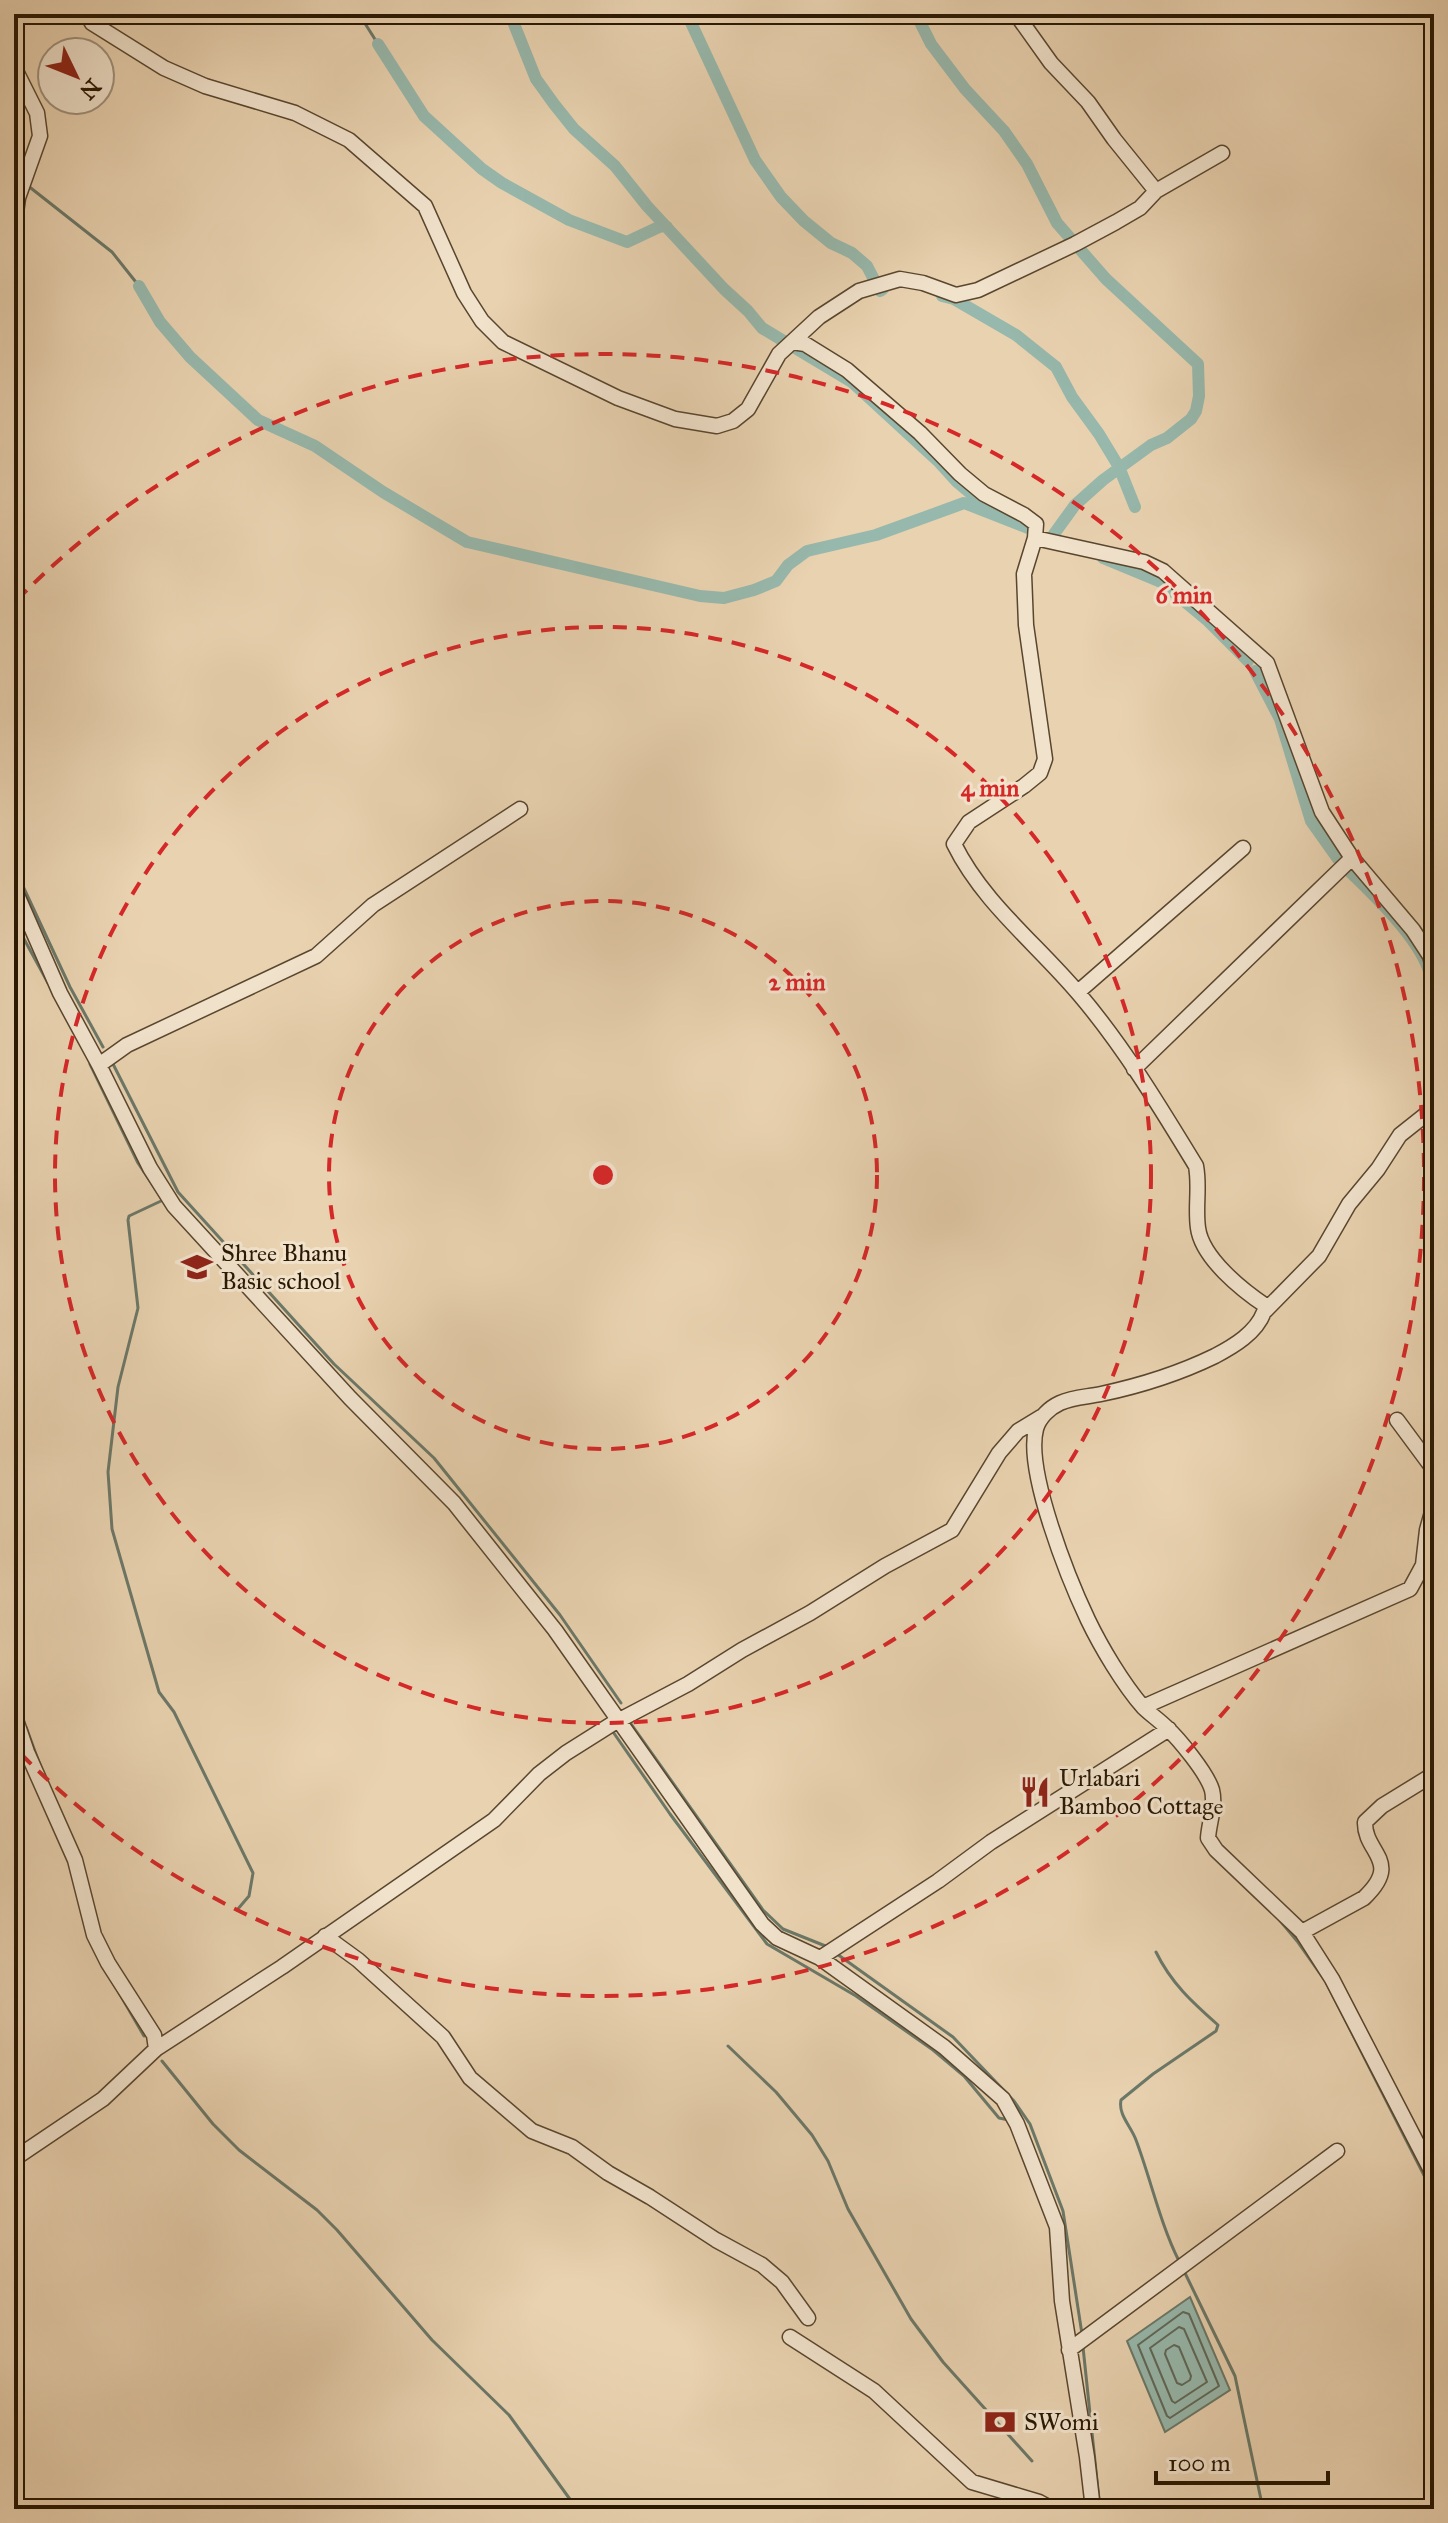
<svg xmlns="http://www.w3.org/2000/svg" width="1448" height="2523" viewBox="0 0 1448 2523" font-family="'IM FELL Great Primer',serif">
  <style>
    .water { fill: #97b8ac; stroke: #6b7868; stroke-width: 2 }
    .lines { fill: none; stroke-linecap: round; stroke-linejoin: round }
    .shore { stroke: #606858; stroke-width: 2 }
    .stream { stroke: #6b7868; stroke-width: 3 }
    .canal { stroke: #97b8ac; stroke-width: 12 }
    .street-casing { stroke: #59462e; stroke-width: 17 }
    .street { stroke: #f1e2cc; stroke-width: 14 }
    .ring { fill: none; stroke: #d62828; stroke-width: 4; stroke-dasharray: 14 10 }
    .labels { text-anchor: middle; dominant-baseline: central; stroke-width: 6; stroke-linejoin: round; paint-order: stroke }
    .poi-label { font-size: 24px; fill: #291803; stroke: #f1e2cc; text-anchor: start }
    .centre { fill: #d62828; stroke: #f1e2cc; stroke-width: 4 }
    .ring-label { font-size: 24px; text-anchor: middle; font-weight: bold; fill: #d62828; stroke: #f1e2cc; stroke-width: 6; stroke-linejoin: round; paint-order: stroke }
  </style>
  <rect width="100%" height="100%" fill="#e9d2b0"/>
  <filter id="stains"><feTurbulence type="fractalNoise" baseFrequency=".0025" numOctaves="4"/><feColorMatrix values="0 0 0 0 .2 0 0 0 0 .09 0 0 0 0 .02 0 0 0 .5 -.17"/></filter>
  <radialGradient id="worn" r=".72"><stop offset=".6" stop-color="#630" stop-opacity="0"/><stop offset="1" stop-color="#630" stop-opacity=".3"/></radialGradient>
  <path class="water" d="M1190 2297 1230 2390 1165 2432 1127 2341Z"/>
  <g class="lines">
    <path class="shore" d="M1183 2312 1189 2314 1219 2386 1170 2418 1167 2416 1138 2345Z
      M1179 2327 1184 2329 1207 2382 1175 2403 1172 2401 1150 2348Z
      M1174 2345 1179 2347 1191 2376 1190 2380 1182 2385 1177 2383 1165 2354 1166 2350Z"/>
    <path class="stream" d="M359 14 378 44
      M14 174 21 180
      M27 185 112 252 139 286
      M14 867 70 987 103 1047
      M18 928 48 983
      M112 1062 178 1192 334 1364 434 1458 560 1615 621 1703
      M90 1064 138 1163 168 1208
      M161 1201 129 1216 128 1220 138 1308 118 1387 108 1472 112 1529 159 1692 174 1712 253 1873 249 1896 237 1910
      M14 1696 20 1712
      M629 1721 763 1910 783 1929 828 1947
      M26 1727 40 1765
      M611 1729 670 1814 767 1944 856 1996 933 2050 964 2076 999 2118 1009 2120
      M1277 1917 1297 1941 1326 1982 1434 2195
      M1156 1952C1171 1983 1192 2002 1218 2025L1216 2031 1153 2074 1121 2100C1118 2115 1131 2126 1136 2140 1151 2180 1160 2223 1179 2261
      M837 1954 953 2037 1014 2101 1030 2124 1063 2211 1082 2334
      M118 1991 144 2036
      M728 2046 776 2092 812 2135 828 2161 848 2209 911 2319 943 2362 1032 2461
      M162 2061 213 2124 239 2150 317 2210 337 2230 432 2340 509 2415 577 2509
      M1184 2271 1235 2376 1263 2509
      M1083 2347 1100 2509"/>
    <path class="canal" d="M510 14 536 79 554 104 574 129 615 166 647 206 724 289 748 311 762 328 852 382 938 461 957 482 987 507
      M687 14 755 160 781 197 804 221 831 243 852 253 867 266 880 291 883 289
      M916 14 931 44 965 89 1004 131 1027 164 1057 223 1106 279 1198 364 1199 396 1196 411 1191 419 1167 438 1151 445 1103 480 1075 505 1054 534
      M378 44 424 116 482 169 502 183 569 220 627 242 661 226 667 227
      M139 286 160 322 190 357 258 420 315 446 383 492 467 542 700 596 724 598 754 590 776 581 788 565 807 551 876 535 964 503 1028 528
      M942 296 954 299 1016 335 1056 367 1072 397 1099 434 1119 467 1135 507
      M1103 558 1161 582 1208 621 1248 661
      M1255 671 1280 719 1311 821 1338 859
      M1349 871C1374 895 1418 937 1429 971 1432 980 1432 992 1434 1002"/>
    <defs>
      <path id="street" d="M87 14 92 23 164 68 205 86 295 113 349 140 425 206 464 293 482 321 503 342 618 398 675 419 717 426 733 421 748 409 779 354 792 342 819 317 859 291 900 279 923 283 956 295 978 290 1075 244 1116 222 1140 208 1156 191 1114 139 1088 102 1051 63 1016 14
        M14 67 37 113 40 136 18 198 14 227
        M1156 191 1222 153
        M792 342 805 344 847 370 920 433 960 474 984 494 1024 515 1036 524 1035 538 1024 574 1026 625 1045 759 1040 773 1024 786 969 822 954 844C983 903 1037 944 1079 994 1124 1047 1160 1107 1196 1166 1200 1187 1195 1207 1198 1228 1202 1258 1242 1290 1266 1306L1264 1312
        M1035 538 1144 562 1163 571 1267 663 1322 812 1352 858 1413 930 1430 956 1434 971
        M14 888 60 993 99 1065 150 1168 174 1206 350 1398 454 1503 555 1630 762 1924 777 1938 820 1958 944 2047 1003 2099 1017 2124 1057 2227 1062 2301 1087 2457 1093 2509
        M1078 992 1243 848
        M99 1065 127 1045 316 956 373 905 520 809
        M1134 1069 1352 858
        M1434 1108 1400 1135 1378 1169 1349 1204 1319 1256 1264 1312C1256 1333 1234 1346 1215 1356 1180 1373 1139 1386 1101 1394 1087 1397 1073 1397 1060 1403 1049 1408 1039 1418 1036 1429 1025 1471 1069 1580 1088 1620 1101 1647 1123 1684 1143 1707 1150 1714 1159 1720 1166 1727 1179 1739 1207 1773 1212 1790 1216 1806 1209 1822 1208 1838L1216 1850 1302 1932 1332 1979 1434 2176
        M1397 1420 1434 1470
        M1143 1707 1410 1589 1423 1565 1427 1530 1434 1505
        M14 1714 27 1752 75 1860 94 1935 108 1963 154 2035 156 2049
        M1302 1932 1364 1898C1403 1861 1364 1853 1365 1822L1382 1806 1434 1774
        M325 1936 358 1960 443 2037 470 2078 532 2131 572 2147 608 2173 650 2197 716 2240 762 2265 782 2282 808 2318
        M820 1958 938 1881 991 1842 1169 1729
        M14 2159 103 2099 156 2049 282 1967 494 1820 539 1774 566 1753 612 1724 688 1684 742 1650 810 1613 885 1566 952 1530 999 1453 1018 1431 1041 1417
        M790 2337 874 2391 972 2482 1039 2502 1052 2509
        M1069 2350 1337 2151"/>
    </defs>
    <use href="#street" class="street-casing"/>
    <use href="#street" class="street"/>
  </g>
  <g class="ring">
    <circle cx="603" cy="1175" r="274"/>
    <circle cx="603" cy="1175" r="548"/>
    <path d="M17 600A821 821 0 1 1 17 1750"/>
  </g>
  <defs>
    <symbol id="school-bare" viewBox="-9 -9 18 18"><path d="M0-5L7-2L0 1L-7-2ZM-4 1L0 2.5L4 1V4Q0 6-4 4Z" fill="#8f2418" stroke="#f1e2cc" stroke-width="2.5" paint-order="stroke"/></symbol>
    <symbol id="restaurant-bare" viewBox="-9 -9 18 18"><path d="M-5-6h1v4h1v-4h1v4h1v-4h1v5L-1.5 .5V6h-2V.5L-5-1ZM5-6V6H3V1.5H1.5Q1.5-4 5-6Z" fill="#8f2418" stroke="#f1e2cc" stroke-width="2.5" paint-order="stroke"/></symbol>
    <symbol id="bank-bare" viewBox="-9 -9 18 18"><path d="M-6-4H6V4H-6ZM0-2.3a2.3 2.3 0 1 0 0 4.6a2.3 2.3 0 1 0 0-4.6Z" fill="#8f2418" stroke="#f1e2cc" stroke-width="2.5" paint-order="stroke"/></symbol>
  </defs>
  <g fill-rule="evenodd">
    <use href="#school-bare" x="175" y="1245" width="44" height="44"/>
    <use href="#restaurant-bare" x="1013" y="1770" width="44" height="44"/>
    <use href="#bank-bare" x="978" y="2400" width="44" height="44"/>
  </g>
  <g class="labels">
    <g class="poi-label">
      <text x="221" y="1253">Shree Bhanu<tspan x="221" dy="28">Basic school</tspan></text>
      <text x="1059" y="1778">Urlabari<tspan x="1059" dy="28">Bamboo Cottage</tspan></text>
      <text x="1024" y="2422">SWomi</text>
    </g>
  </g>
  <circle cx="603" cy="1175" r="12" class="centre"/>
  <g class="ring-label">
    <text x="1184" y="603">6 min</text>
    <text x="990" y="796">4 min</text>
    <text x="797" y="990">2 min</text>
  </g>
  <rect width="1448" height="2523" fill="none" stroke="#e9d2b0" stroke-width="48"/>
  <rect x="16" y="16" width="1416" height="2491" fill="none" stroke="#291803" stroke-width="4"/>
  <rect x="24" y="24" width="1400" height="2475" fill="none" stroke="#291803" stroke-width="2"/>
  <g transform="translate(76 76) rotate(133)"><circle r="38" fill="#f1e2cc" stroke="#a1917c" stroke-width="2"/>
  <path d="M0-6L14 30L0 20L-14 30Z" fill="#8f2418"/>
  <text y="-12" font-size="22" font-weight="bold" text-anchor="middle" fill="#291803">N</text>
  </g>
  <path d="M1156 2471v12h172v-12" fill="none" stroke="#291803" stroke-width="4"/>
  <text x="1168" y="2471" font-size="24" fill="#291803" stroke="#f1e2cc" stroke-width="6" paint-order="stroke">100 m</text>
  <rect width="100%" height="100%" filter="url(#stains)"/>
  <rect width="100%" height="100%" fill="url(#worn)"/>
</svg>
